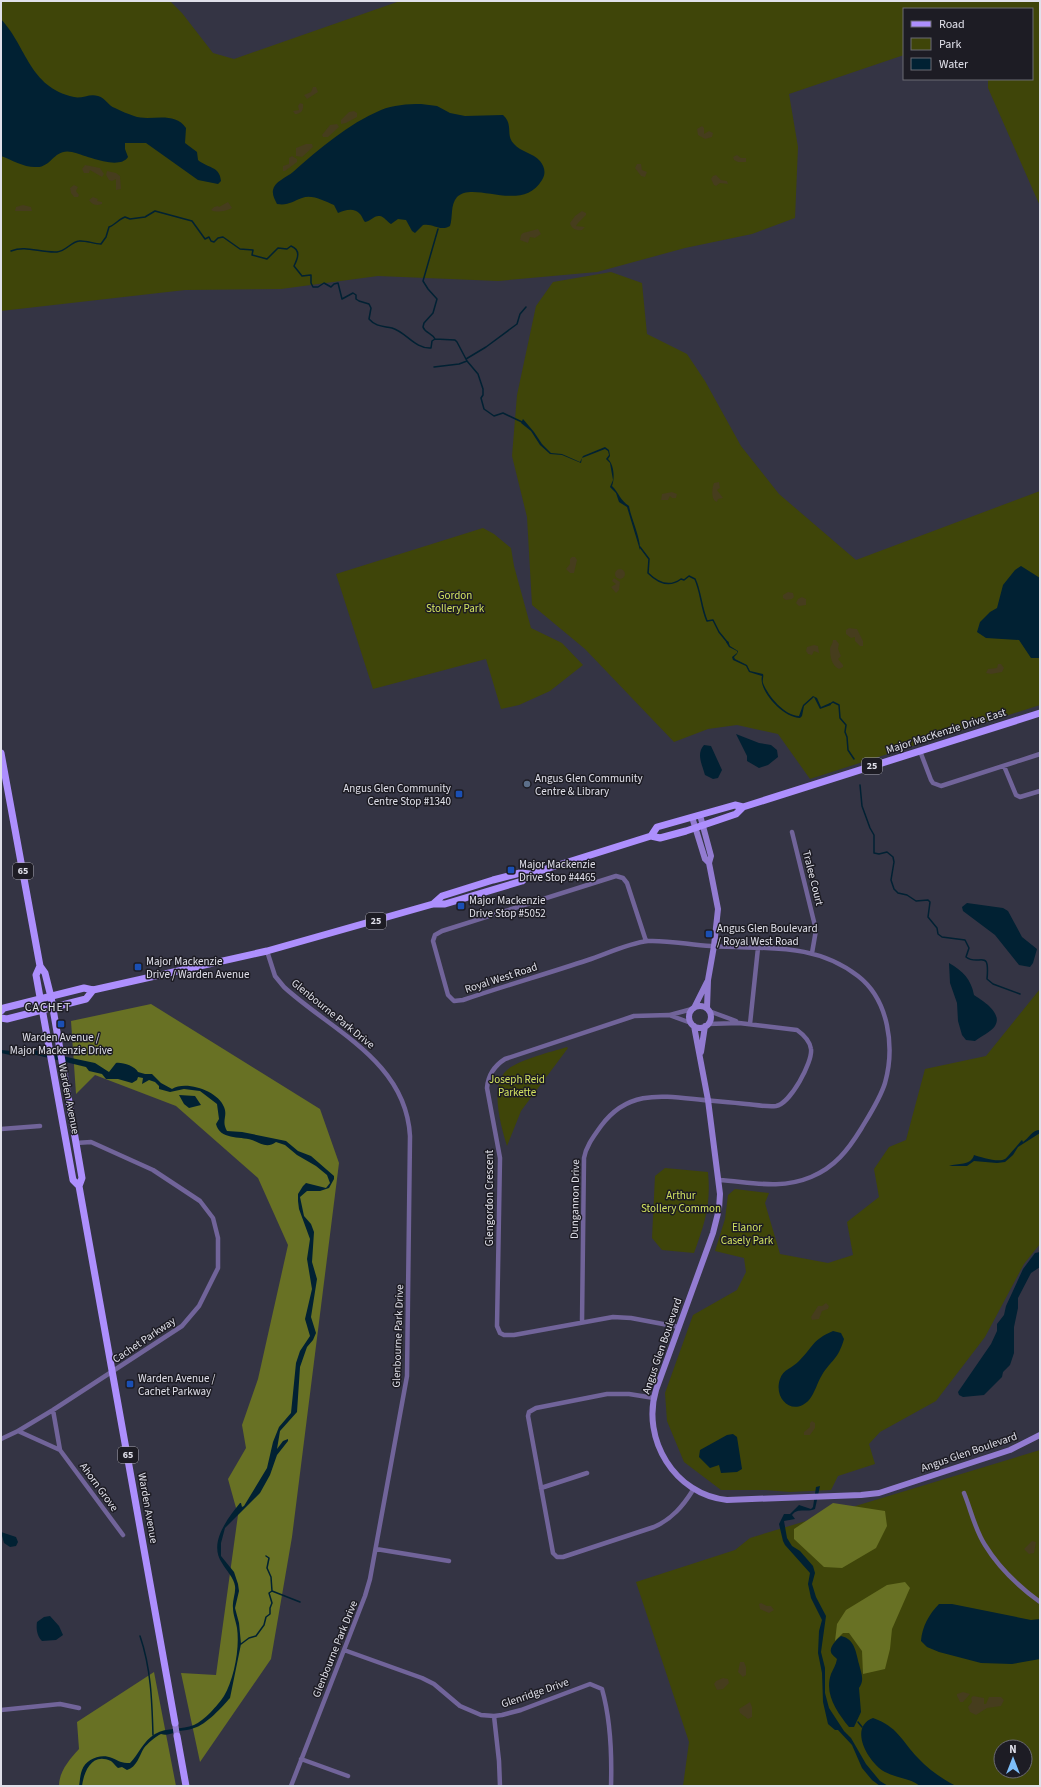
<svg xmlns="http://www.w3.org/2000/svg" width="1041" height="1787" viewBox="0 0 1041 1787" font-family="'Source Sans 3',sans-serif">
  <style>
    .green { fill: #3f4509; fill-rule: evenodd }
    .forest { fill: #687124 }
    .sand { fill: #463d1d }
    .water { fill: #012133 }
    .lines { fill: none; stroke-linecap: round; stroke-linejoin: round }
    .stream { stroke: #012133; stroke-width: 1.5 }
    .street { stroke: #71649a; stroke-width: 4.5 }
    .secondary { stroke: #937cd2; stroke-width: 6 }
    .primary { stroke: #ad8ffd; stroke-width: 7 }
    .service-dot { fill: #5c6f8a; stroke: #1d1c24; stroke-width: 1.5 }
    .transit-dot { fill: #1a4fb4; stroke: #1d1c24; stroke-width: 1.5 }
    .labels { text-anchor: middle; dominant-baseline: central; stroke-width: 3; stroke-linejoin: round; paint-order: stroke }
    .shield { fill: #1d1c24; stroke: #a6a5af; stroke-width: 1 }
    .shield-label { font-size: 10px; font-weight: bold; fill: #e0e0ea }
    .park-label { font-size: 11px; fill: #d3e360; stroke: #1d1c24 }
    .street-label { font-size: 11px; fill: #e0e0ea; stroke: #1d1c24 }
    .poi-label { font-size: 11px; fill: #e0e0ea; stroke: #1d1c24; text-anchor: start }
    .neighbourhood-label { font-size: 12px; letter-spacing: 1px; fill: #e0e0ea; stroke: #1d1c24 }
  </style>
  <rect width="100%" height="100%" fill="#343444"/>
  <path class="green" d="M1 1H170L182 13 213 53 234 59 400 1H1040V206L988 88V79H1032V9H904V55L789 94 798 147 795 218 752 234 685 248 597 272 498 281 378 276 281 289 185 290 1 311Z
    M611 272 642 283 647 334 687 354 705 381 741 446 779 494 856 560 1040 491V705L810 779 778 734 737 725 708 729 674 742 585 649 532 605 527 517 512 456 517 395 536 306 553 282Z
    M483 528 494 534 511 548 514 566 531 628 562 643 583 665 550 691 519 705 501 709 486 659 373 689 336 574Z
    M1040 989V1244L1024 1264 985 1337 936 1401 880 1432 869 1444 875 1464 838 1476 831 1490 790 1492 765 1490H721L684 1462 667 1421 665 1393 693 1315 737 1290 746 1272 744 1258 715 1251 725 1219 728 1195 735 1189 769 1193 765 1203 780 1254 828 1263 853 1255 847 1222 879 1197 874 1169 889 1147 906 1140 925 1069 986 1056Z
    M567 1047 568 1048 521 1111 507 1146C501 1126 489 1086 507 1070 518 1060 551 1052 567 1047Z
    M665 1168 708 1172C711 1205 705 1222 694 1253L662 1250 652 1238 655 1176Z
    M1040 1450V1786H683L689 1742 636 1582 735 1550 750 1538ZM1001 1747H1025V1771H1001Z"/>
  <path class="forest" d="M151 1004 320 1109 339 1163 292 1537 271 1659 200 1762 181 1673 216 1675 238 1515 228 1479 246 1448 242 1425 258 1379 288 1245 258 1178 176 1106 95 1075 76 1094 71 1021Z
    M833 1503 885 1511 887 1526 876 1548 842 1568 824 1567 794 1539V1529Z
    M905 1582 910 1588 892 1629 890 1649 885 1669 863 1674 862 1651 849 1633H843L835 1641 837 1624 846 1610 887 1585Z
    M154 1672 176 1786H59C59 1771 70 1759 79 1749L77 1722Z"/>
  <path class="sand" d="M313 87H316L318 92 307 99 304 95 311 92Z
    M300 103 303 104C304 110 301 114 295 114L293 111 299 110 298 106Z
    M354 111 357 113V117L346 123 341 124V120L349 112Z
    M337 124 339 127 328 137H323L322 135 330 125Z
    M702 126 704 128V134L709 131 713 133 712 137 705 139 698 135 697 129Z
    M306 144H312L313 147 302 157 296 156V148Z
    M737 155 741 158H746V162H738L734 160 733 157Z
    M292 156 297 159V162L285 171H283V166L289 164V158Z
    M637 164H641L642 170 647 172 645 177 641 176 635 168Z
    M85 165 100 168 104 174 102 177 90 170 89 173H84L82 169Z
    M107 171 116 173 120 176 121 189 116 190V179L112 181 109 180 106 175Z
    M716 175 721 180 727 181 728 184 720 183 716 186 714 185 711 179 713 176Z
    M74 185 78 187 76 191 79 195 78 197H74L71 193 70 188Z
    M93 197 98 199 97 201 102 202V204C97 206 92 205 89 200Z
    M228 202 232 208C227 211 216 213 211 210L214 207 218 206 219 207Z
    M23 205 31 207 32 211H15L16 207Z
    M582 211 586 213V215L578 223 576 226 585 227 582 230C577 231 571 229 570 223L575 216Z
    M538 229 541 234 535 238 530 237 528 243 520 240 521 235 523 233Z
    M719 482 720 488 717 490 723 498 718 499 717 502 715 501C711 497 712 488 714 483Z
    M672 492 677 494 676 498H672L670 496 668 500H661L662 494Z
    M572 557H575L577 560 574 573H570L566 569 570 564V559Z
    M615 574a5 5 0 1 1 10 0a5 5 0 1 1-10 0Z
    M614 578 620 582 619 590 616 593 611 587 616 584 612 581Z
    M788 592 793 593 794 597 792 599 786 600 783 598V595Z
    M802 597 806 599V605L799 606 796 603 798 599Z
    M849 628 857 629 863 641V646H860L855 641V637L851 638 846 634V630Z
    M833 640H836L839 644 838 649 841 656 838 659 843 665V667L839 669C832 666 830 657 830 649 830 647 833 643 833 640Z
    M814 645 818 646 819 653 814 651 812 655 808 654 806 651 807 647Z
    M998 664H1001L1004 668 1002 672 991 674 986 673 988 669 997 668Z
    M826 1303 829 1306 828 1309 822 1311 819 1319 812 1320 811 1317 818 1306H822Z
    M812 1421 815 1423V1428L810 1435H804V1432L810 1427V1423Z
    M1032 1541 1036 1542 1034 1553 1029 1554 1024 1549Z
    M761 1603 767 1606H771L774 1610 769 1613 760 1609 759 1604Z
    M740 1662H744L746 1667V1675L743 1677 738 1672Z
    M723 1678 728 1679 729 1683 723 1689 717 1690 714 1684 716 1681Z
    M963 1692 970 1694 963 1702H960L957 1696V1694Z
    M973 1696 984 1698V1704H986L989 1697H1001L1004 1700 1001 1706 987 1708 976 1715 970 1712 968 1707 972 1702 971 1698Z
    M750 1702 752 1707V1717L748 1719 740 1713 739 1709Z"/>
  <path class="water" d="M1 19C27 47 29 87 74 97 82 99 90 93 98 96 106 98 108 106 115 108 121 111 128 114 134 116 150 122 174 110 186 128L185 143 197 152 198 160C207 168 220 166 221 181L218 184 198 180 146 143H125V149L128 157C119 171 85 155 72 152 54 148 52 167 37 167 25 168 12 160 1 156Z
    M421 104 437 106 450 113 465 116 503 115C514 125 505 135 514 144 521 152 533 153 540 161 545 167 546 174 542 180 522 214 474 180 457 197 450 205 453 217 450 226 439 232 434 223 423 225L415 233 412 231 406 220 398 219 391 224C387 222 385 217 380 216 374 215 371 221 365 222 363 220 362 216 360 214 354 207 345 210 338 213L334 205C324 201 312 194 302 198 293 201 288 206 277 204 275 200 272 195 273 190 274 182 287 177 293 172 319 149 348 124 381 110 393 105 407 104 421 104Z
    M523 419 534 432 542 444 551 453 562 454 580 462 583 456 605 447 609 450 610 456 608 459C614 465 615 478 612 486 619 493 620 500 629 506 631 518 641 539 640 550L627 507 619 502 616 493 610 487 613 480 610 463 606 459 609 455 608 451 605 449 582 458 581 463 562 455 550 454 540 445 531 431 521 423Z
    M1021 566 1040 578V658H1031L1019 640 986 638 977 632 980 622 990 612 997 608 1003 585 1015 570Z
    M728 641 730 646 738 651 737 654 734 657 735 659 747 665 750 671 763 674C764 677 762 680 763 683 768 696 785 716 799 716L803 705 813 696 817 698 821 707 830 703 831 705 820 709 814 697 804 706 802 716 800 718C784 718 758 691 762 676L749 672 746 666 733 660 732 657 737 653V651L729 647 726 642Z
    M736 734 759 743 771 745 777 750 778 757 768 765 759 768 747 761V756Z
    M704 745 711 746 722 770 718 778 713 779 705 775C702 764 696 754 704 745Z
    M967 903 1003 908 1008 911 1022 937 1037 949 1033 963 1030 967 1019 965 995 935 963 911 962 907Z
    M949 963C963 971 971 979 974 995 983 1001 1003 1013 995 1026 991 1032 980 1037 975 1041L966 1040 962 1035 958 1021 957 1003 950 983Z
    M24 1048 95 1063 109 1072 116 1063C122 1062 135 1066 138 1072L145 1074H152L161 1083 172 1089C186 1080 218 1091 224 1107 228 1116 221 1121 227 1131L242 1132 286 1141 298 1151 311 1156 334 1176V1179L329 1188 320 1191H307L300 1197 304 1216 311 1224 314 1232 312 1262 317 1279 311 1317 316 1333 313 1340 307 1347 300 1367 297 1412 280 1431 277 1449 283 1441 288 1439V1441L277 1455 270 1475 260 1493 225 1528 221 1543V1556L234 1572 238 1584 239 1591 235 1608 239 1623 241 1644 230 1698C223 1706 206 1725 194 1728 190 1730 184 1730 179 1731 172 1733 168 1736 161 1734 156 1736 147 1744 144 1748 139 1756 137 1767 127 1770L122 1767 118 1768C115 1766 114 1763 111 1761 92 1752 84 1771 82 1786H79C80 1781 80 1775 82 1770 86 1759 101 1753 112 1758 119 1761 121 1763 130 1763 139 1754 143 1741 155 1734 167 1727 182 1730 194 1725 204 1721 218 1705 224 1696 234 1679 240 1648 237 1628 236 1621 233 1615 233 1608 232 1601 236 1593 235 1586 234 1578 226 1570 222 1563 208 1543 228 1518 240 1503H241L242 1507 244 1506 267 1468 273 1442 279 1427 291 1413 296 1363 300 1351 310 1336 305 1319 312 1289 307 1259 310 1239 299 1209 298 1201V1194L303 1186 306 1183 326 1188 330 1183 327 1175 316 1166 297 1155 285 1145 276 1142C267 1149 260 1143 252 1140 239 1136 220 1140 216 1124L219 1119 217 1104 200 1091 184 1089 170 1092 159 1089V1086L155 1082 149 1080 142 1084 143 1078 138 1077 137 1080 132 1083 118 1079H106L102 1074 89 1071 86 1067 24 1052 10 1055 1 1053V1050L11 1051Z
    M179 1095 195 1096 201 1105 189 1108 184 1104Z
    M1040 1130V1133L1018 1147 1013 1155 1005 1162 997 1163 974 1161 967 1166H949C958 1163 971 1166 974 1155 980 1157 999 1163 1005 1159 1007 1158 1019 1143 1022 1140L1023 1142C1029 1138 1032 1130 1040 1130Z
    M1040 1252V1267L1031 1273 1018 1298V1308L1014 1327V1353L1010 1365 1003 1372 1002 1377 984 1395 963 1397 959 1395 958 1392 991 1344 997 1331V1324L1004 1315 1006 1306 1023 1269 1035 1253Z
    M833 1331 841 1333 844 1339C838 1360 831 1360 822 1375 817 1383 815 1393 809 1400 793 1417 773 1399 780 1379 783 1369 793 1368 799 1361 814 1346 812 1340 833 1331Z
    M733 1434 737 1437 742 1469 737 1472 721 1473 719 1465 710 1468 699 1457 700 1450 727 1435Z
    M820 1486 815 1509C807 1513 798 1507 792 1515L795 1519 784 1521 787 1538 792 1546 800 1551 813 1566 815 1573 812 1584 816 1597 826 1616 821 1652 825 1668V1693L829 1708 844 1731 851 1738 866 1764 880 1781 888 1786H880L872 1780 862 1768 852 1745 838 1730H835L828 1724 823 1702 822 1673 818 1653 819 1631 822 1620 811 1598 808 1584 810 1573 785 1545 783 1541 779 1524 784 1514H790L799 1505 811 1509 813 1507 816 1487Z
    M1 1532 16 1537 18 1542 16 1546 10 1547 4 1543Z
    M939 1604H952L1031 1620 1040 1619V1659L1012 1664 981 1663 939 1652 927 1647 921 1641C922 1627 929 1614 939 1604Z
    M50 1616 59 1626 63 1635 56 1640 42 1641C37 1636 36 1629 37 1622L44 1617Z
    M841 1636C855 1639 856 1653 859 1664 861 1673 865 1680 859 1688L861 1712 854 1727H849C837 1712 824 1694 831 1674 833 1669 836 1665 837 1659 835 1657 831 1654 831 1652 829 1647 838 1638 841 1636Z
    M873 1718C898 1727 901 1740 918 1758 928 1769 942 1779 956 1786H920C910 1778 896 1778 885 1772 868 1763 848 1727 873 1718Z"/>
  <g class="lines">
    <path class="stream" d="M11 251C26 245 40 253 57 252 66 251 71 242 79 241 85 240 94 244 101 244L106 237 109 227C115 225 119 219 125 217L130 219 145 217 155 211 192 221 205 239 209 237 211 241 214 242 218 238 223 237 240 249 253 250 252 255 267 259 278 248 287 249 291 246C301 250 298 258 294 266L302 276 311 275V283L313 287H318L324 283 331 287 334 284 338 283 342 299 353 293 356 295V299L359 301 369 304 371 308 369 319C376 327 383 326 392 328 406 332 415 349 431 348L432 341 435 339
      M435 339 455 340 457 342 467 361 478 374 483 389V395L481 398 484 409 494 416 503 413 522 422
      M435 339C432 333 425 333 423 327L424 323 433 313 437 299 428 289 423 281 438 229
      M466 359 486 347 517 324 520 314 526 307
      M434 367 459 364 467 361
      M640 547 649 559 648 573C657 582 669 588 681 579L684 580 689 576 695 579C701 592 701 607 707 621L713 620 719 632 728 643
      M830 704 833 702 839 705 840 718 846 725 845 732 847 737 848 750 854 759
      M860 785 862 806 870 828 874 835V853L879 854 887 852 893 857 894 862 891 880 894 889 898 893 907 895 916 901 928 900 930 902 928 917 937 928 938 934 942 937 965 940 969 948 966 957C979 967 990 947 987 979L993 984 1020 994
      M272 1591 300 1602
      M140 1636C151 1668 152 1701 153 1735
      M241 1644 249 1638 256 1636 264 1625 266 1617 270 1614V1608L272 1603 269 1593 272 1591 271 1577 267 1568 269 1558 266 1556
      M858 1722 862 1727"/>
    <path class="street" d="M920 751 931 780 933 783 941 786 1040 754
      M1004 766 1016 795 1020 797 1040 791
      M792 832 816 930 812 953
      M646 941 627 883 623 878 616 876 442 931 435 935 433 941 448 995 454 1001 463 1000C504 986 546 974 588 960 606 954 629 943 648 941 669 940 690 945 711 946 764 950 813 941 858 976 889 1000 895 1047 885 1083 880 1099 870 1114 861 1129 848 1150 835 1167 811 1177 780 1190 751 1182 719 1180
      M267 951 275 976 284 987C332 1031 406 1061 410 1136L407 1376 370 1579 365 1596 291 1786
      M709 1011 736 1021
      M670 1015 692 1009
      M750 1024 758 948
      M1 1129 40 1126
      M582 1322 584 1158C586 1146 594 1136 601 1126 626 1092 657 1095 694 1099 711 1101 729 1102 746 1104 756 1105 767 1107 776 1106 790 1104 813 1062 811 1049 810 1041 804 1035 797 1030L739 1023 708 1024
      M679 1327 631 1318 613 1317 514 1335H504L500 1333 497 1326 500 1158 487 1088C488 1075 494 1066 505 1059L634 1016 669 1015 691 1023
      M654 1398 629 1394H607L536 1408 529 1412 528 1416 553 1553 557 1557H563L654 1527C672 1519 683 1506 693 1490
      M18 1431 60 1450 53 1410
      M1 1439 18 1431 53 1410 182 1326 199 1306 218 1268V1238L213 1218 200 1201 153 1170 91 1142 76 1143
      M60 1450 123 1535
      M541 1488 587 1473
      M964 1493C971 1510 975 1530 985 1545 999 1568 1018 1586 1040 1602
      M376 1549 449 1561
      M344 1650 422 1678 434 1684 460 1706 481 1715 494 1716 502 1715 521 1710 590 1684 602 1689C611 1721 612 1753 611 1786
      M1 1710 60 1704 79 1708
      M494 1716 499 1761 500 1786
      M301 1759 348 1776"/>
    <path class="secondary" d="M700 815 711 856 709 863
      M692 817 705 859 709 863 718 909 714 946 708 980 707 1008
      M689 1017a11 11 0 1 1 22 0a11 11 0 1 1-22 0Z
      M694 1008 707 982
      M694 1026 708 1100 720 1194 719 1209 713 1233 656 1390C641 1439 675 1495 727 1500L861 1495 879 1493 1010 1450 1040 1435
      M701 1052 705 1026
      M175 1723 177 1736"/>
    <path class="primary" d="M1 753 40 966 45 973 51 997 82 1178 79 1186 175 1723
      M651 836 657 827 735 805 743 807
      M433 904 442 896 493 880 520 873 530 874
      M40 966 36 975 73 1180 79 1186
      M1 1011 4 1008 84 988 93 990 267 951 433 904H445L522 881 530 874 651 836 660 838 686 831 736 814 743 807 1040 713
      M1 1018 7 1019 86 999 93 990
      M177 1736 186 1786"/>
  </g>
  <circle class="service-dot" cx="527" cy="784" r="4"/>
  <g class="transit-dot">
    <rect x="455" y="790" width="8" height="8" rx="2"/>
    <rect x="507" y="866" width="8" height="8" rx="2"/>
    <rect x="457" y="902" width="8" height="8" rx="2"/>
    <rect x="705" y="930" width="8" height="8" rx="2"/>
    <rect x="134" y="963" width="8" height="8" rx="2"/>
    <rect x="57" y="1020" width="8" height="8" rx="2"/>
    <rect x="126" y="1380" width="8" height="8" rx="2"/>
  </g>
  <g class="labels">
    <g class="shield">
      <rect x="862" y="758" width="20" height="16" rx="3"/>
      <rect x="13" y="863" width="20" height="16" rx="3"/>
      <rect x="366" y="913" width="20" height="16" rx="3"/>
      <rect x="118" y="1447" width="20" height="16" rx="3"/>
    </g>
    <g class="shield-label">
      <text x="872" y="766">25</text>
      <text x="23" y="871">65</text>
      <text x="376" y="921">25</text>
      <text x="128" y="1455">65</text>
    </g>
    <g class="park-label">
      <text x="455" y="595">Gordon<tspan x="455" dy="13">Stollery Park</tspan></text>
      <text x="517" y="1079">Joseph Reid<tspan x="517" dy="13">Parkette</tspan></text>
      <text x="681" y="1195">Arthur<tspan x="681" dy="13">Stollery Common</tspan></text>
      <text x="747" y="1227">Elanor<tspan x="747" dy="13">Casely Park</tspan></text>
    </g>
    <g class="street-label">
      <text transform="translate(946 731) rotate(-18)">Major MacKenzie Drive East</text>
      <text transform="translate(813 878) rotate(76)">Tralee Court</text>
      <text transform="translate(501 978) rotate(-18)">Royal West Road</text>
      <text transform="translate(333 1014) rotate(39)">Glenbourne Park Drive</text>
      <text transform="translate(69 1099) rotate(79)">Warden Avenue</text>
      <text transform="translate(489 1198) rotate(-90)">Glengordon Crescent</text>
      <text transform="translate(575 1199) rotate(-89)">Dungannon Drive</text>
      <text transform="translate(398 1336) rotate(-88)">Glenbourne Park Drive</text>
      <text transform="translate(144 1340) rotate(-34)">Cachet Parkway</text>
      <text transform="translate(662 1346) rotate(-71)">Angus Glen Boulevard</text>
      <text transform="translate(969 1452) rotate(-19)">Angus Glen Boulevard</text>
      <text transform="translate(99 1487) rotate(54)">Ahorn Grove</text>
      <text transform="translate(148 1508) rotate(80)">Warden Avenue</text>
      <text transform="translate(335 1649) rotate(-68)">Glenbourne Park Drive</text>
      <text transform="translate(535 1693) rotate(-19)">Glenridge Drive</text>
    </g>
    <g class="poi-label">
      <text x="535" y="778">Angus Glen Community<tspan x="535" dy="13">Centre &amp; Library</tspan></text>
      <text x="451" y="788" text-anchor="end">Angus Glen Community<tspan x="451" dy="13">Centre Stop #1340</tspan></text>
      <text x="519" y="864">Major Mackenzie<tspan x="519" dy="13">Drive Stop #4465</tspan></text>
      <text x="469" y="900">Major Mackenzie<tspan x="469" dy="13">Drive Stop #5052</tspan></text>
      <text x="717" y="928">Angus Glen Boulevard<tspan x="717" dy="13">/ Royal West Road</tspan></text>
      <text x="146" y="961">Major Mackenzie<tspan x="146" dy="13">Drive / Warden Avenue</tspan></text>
      <text x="61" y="1037" text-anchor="middle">Warden Avenue /<tspan x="61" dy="13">Major Mackenzie Drive</tspan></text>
      <text x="138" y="1378">Warden Avenue /<tspan x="138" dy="13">Cachet Parkway</tspan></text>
    </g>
    <g class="neighbourhood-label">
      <text x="48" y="1007">CACHET</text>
    </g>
  </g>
  <rect width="1041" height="1787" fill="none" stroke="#e0e0ea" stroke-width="4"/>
  <rect x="903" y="8" width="130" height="72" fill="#1d1c24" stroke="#6b6a73"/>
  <rect x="911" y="21" width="20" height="6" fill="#ad8ffd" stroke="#6b6a73"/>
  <text x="939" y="28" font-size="12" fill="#e0e0ea">Road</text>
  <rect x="911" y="38" width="20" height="12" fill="#3f4509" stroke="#6b6a73"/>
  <text x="939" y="48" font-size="12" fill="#e0e0ea">Park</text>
  <rect x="911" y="58" width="20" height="12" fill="#012133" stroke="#6b6a73"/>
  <text x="939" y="68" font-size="12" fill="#e0e0ea">Water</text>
  <g transform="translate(1013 1759)"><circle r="19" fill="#1d1c24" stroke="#6b6a73"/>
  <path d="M0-3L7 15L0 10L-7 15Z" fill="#7dbef9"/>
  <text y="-6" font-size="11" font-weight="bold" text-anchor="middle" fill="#e0e0ea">N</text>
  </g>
</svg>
